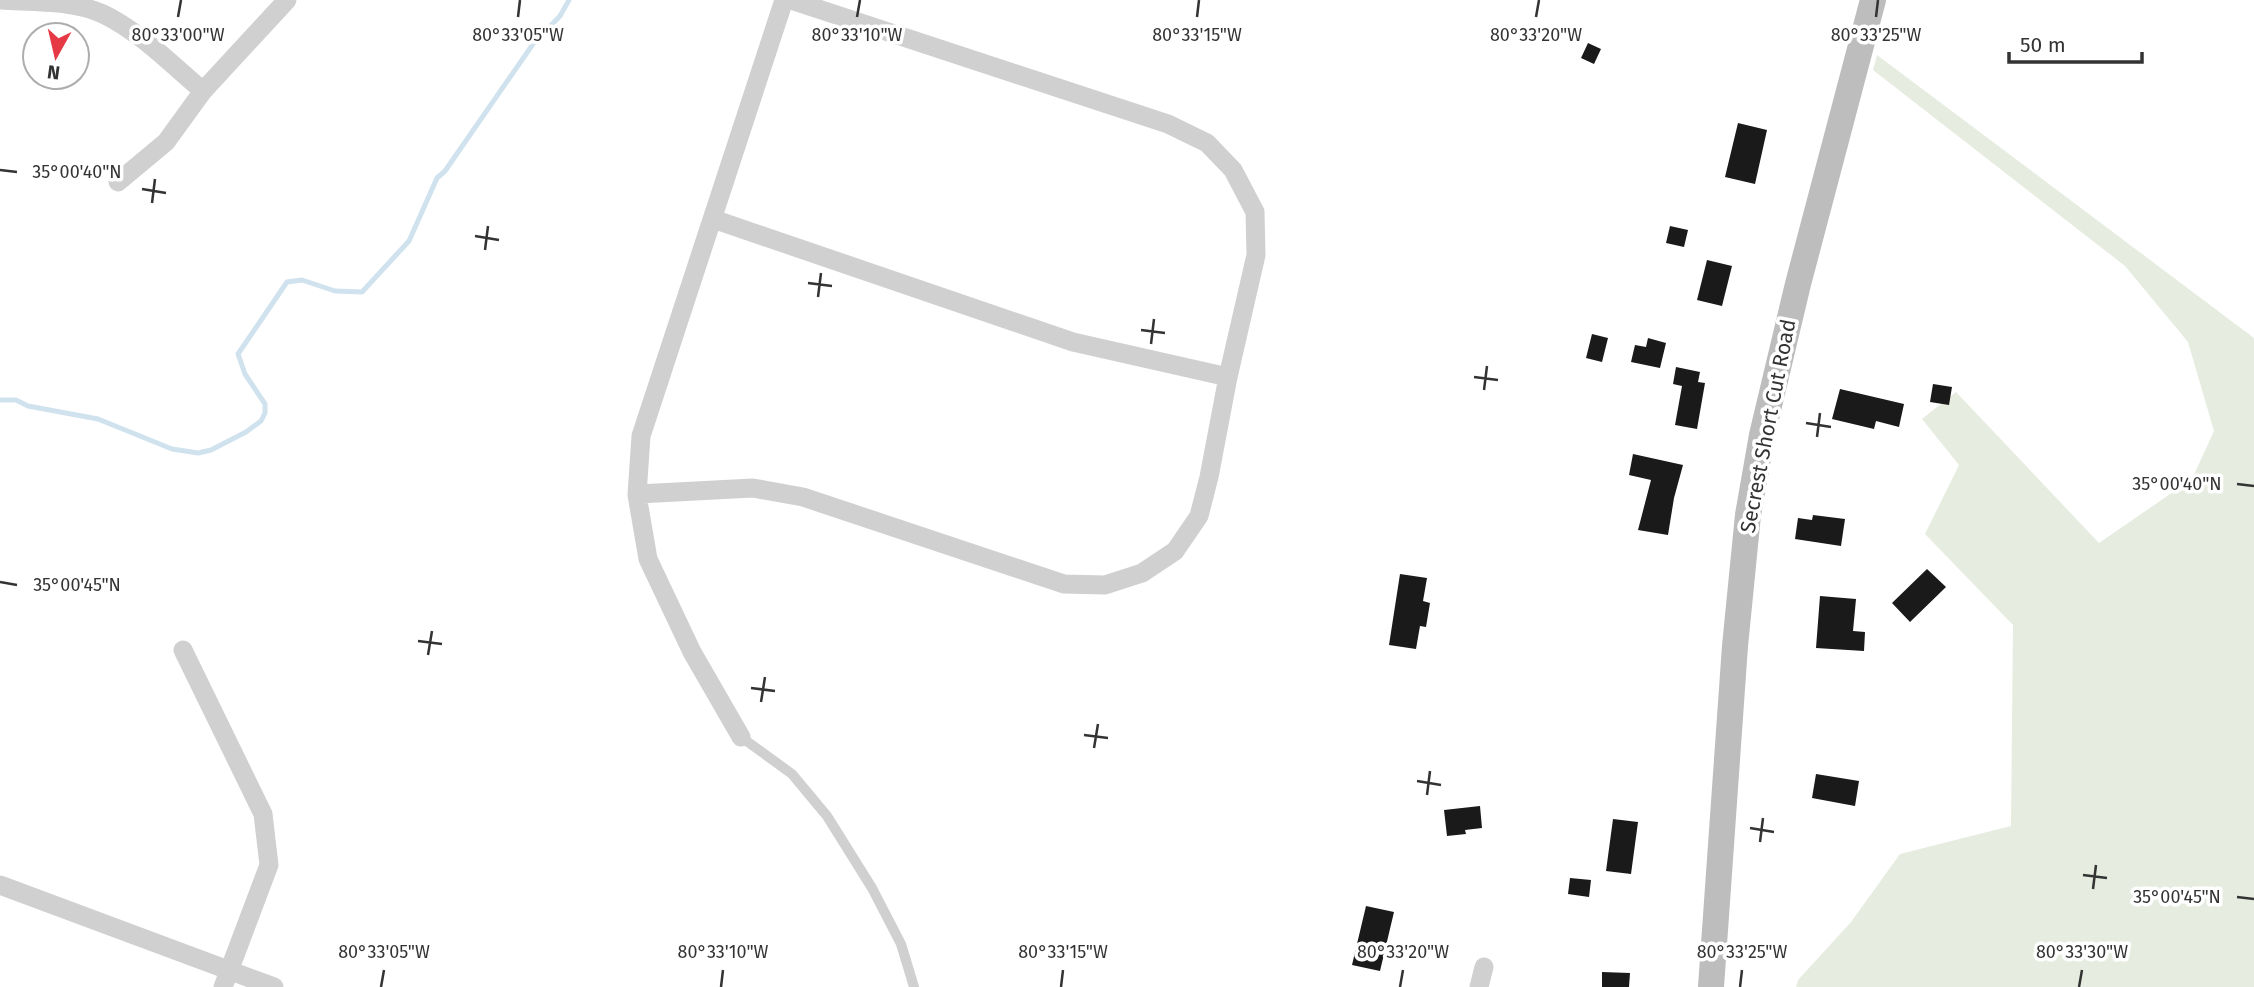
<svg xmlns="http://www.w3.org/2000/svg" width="2254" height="987" viewBox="0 0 2254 987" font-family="'Fira Sans',sans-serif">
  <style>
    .green { fill: #e6ecdf }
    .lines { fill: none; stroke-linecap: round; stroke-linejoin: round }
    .stream { stroke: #cfe2ee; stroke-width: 5 }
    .building { fill: #1a1a1a }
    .lane { stroke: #d0d0d0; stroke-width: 10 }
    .street { stroke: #d0d0d0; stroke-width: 19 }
    .secondary { stroke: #bdbdbd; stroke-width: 26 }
    .ticks { fill: none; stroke: #333; stroke-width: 2.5 }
    .labels { text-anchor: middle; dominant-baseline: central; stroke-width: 7; stroke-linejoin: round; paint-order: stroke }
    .street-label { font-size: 21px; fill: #333; stroke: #fff }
    .ticks-label { font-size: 18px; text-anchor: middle; fill: #333; stroke: #fff; stroke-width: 7; stroke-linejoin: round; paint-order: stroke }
  </style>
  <rect width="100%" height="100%" fill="#fff"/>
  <path class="green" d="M1877 55 2254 338V987H1796L1798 980 1851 922 1900 854 2011 826 2013 625 1925 534 1959 465 1922 419 1956 392 2099 543 2192 479 2214 431 2188 342 2125 266 1873 70Z"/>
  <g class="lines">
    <path class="stream" d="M0 400H16L28 406 98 419 172 449 198 453 211 450 246 432 261 421 265 413V404L245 374 238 354 287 282 302 280 335 291 362 292 409 241 437 178 445 171 533 44 560 16 569 0"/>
  </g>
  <path class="building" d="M1588 43 1601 49 1594 64 1581 58Z
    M1738 123 1767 130 1755 184 1725 177Z
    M1670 226 1688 230 1684 247 1666 243Z
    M1707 260 1732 266 1722 306 1697 300Z
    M1592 334 1608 338 1602 362 1586 358Z
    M1648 338 1666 343 1660 368 1631 362 1635 345 1646 347Z
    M1676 367 1700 372 1698 382 1705 383 1697 429 1675 425 1682 386 1673 384Z
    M1933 384 1952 387 1949 405 1930 402Z
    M1840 389 1904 404 1899 427 1876 421 1874 429 1832 419Z
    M1633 454 1683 465 1674 498 1668 535 1638 530 1651 480 1629 475Z
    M1813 515 1845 519 1841 546 1795 539 1798 518 1812 520Z
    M1927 569 1946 587 1910 622 1892 603Z
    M1400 574 1427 578 1423 601 1430 603 1426 627 1420 626 1416 649 1389 645Z
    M1820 596 1856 599 1853 631 1865 632 1864 651 1816 648Z
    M1816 774 1859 781 1855 806 1812 798Z
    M1480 806 1482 828 1465 830 1466 834 1447 836 1444 810Z
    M1613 819 1638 822 1631 874 1606 871Z
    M1570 878 1591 880 1589 897 1568 894Z
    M1366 906 1394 912 1380 971 1352 965Z
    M1602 972 1630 973 1629 987H1602Z"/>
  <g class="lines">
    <path class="lane" d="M741 737 792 774 827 816 872 888 901 944 914 987"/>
    <path class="street" d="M0 0C33 2 72 0 103 14 139 31 172 65 203 91
      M118 182 166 142 203 91 287 0
      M713 219 1073 342 1228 377
      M638 494 753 488 803 497 1064 584 1105 585 1142 573 1175 551 1199 516 1209 477 1228 377 1256 255 1255 212 1233 170 1207 143 1168 124 791 0
      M183 650 263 814 269 865 223 987
      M741 737 692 652 648 559 637 495 641 436 784 0
      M0 885 274 987
      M1479 987 1484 967"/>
    <path class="secondary" d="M1711 987 1735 646 1748 515 1762 435 1798 284 1873 0"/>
  </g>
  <path class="ticks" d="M178 17 181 0M518 17 520 0M857 17 860 0M1197 17 1199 0M1536 17 1539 0M1876 17 1878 0M0 170 17 172M142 189 166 193M152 203 155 179M475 236 499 240M485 250 488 226M808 283 832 286M818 297 821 273M1141 330 1165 333M1151 344 1154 319M1474 377 1498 380M1484 390 1487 366M1806 423 1831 427M1817 437 1820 413M2237 484 2254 486M0 582 17 585M418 641 442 644M428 655 432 631M751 688 775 691M761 702 765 677M1084 735 1108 738M1094 748 1098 724M1417 781 1441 785M1427 795 1430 771M1750 828 1774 832M1760 842 1763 818M2083 875 2107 878M2093 889 2096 865M2237 897 2254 899M381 987 384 970M721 987 723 970M1061 987 1063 970M1400 987 1403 970M1740 987 1742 970M2079 987 2082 970"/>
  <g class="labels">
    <g class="street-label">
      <text transform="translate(1768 426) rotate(-79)">Secrest Short Cut Road</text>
    </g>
  </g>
  <g class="ticks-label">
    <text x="178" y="41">80°33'00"W</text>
    <text x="518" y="41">80°33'05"W</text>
    <text x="857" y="41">80°33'10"W</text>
    <text x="1197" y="41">80°33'15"W</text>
    <text x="1536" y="41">80°33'20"W</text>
    <text x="1876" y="41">80°33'25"W</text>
    <text x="77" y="178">35°00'40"N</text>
    <text x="2177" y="490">35°00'40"N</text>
    <text x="77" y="591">35°00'45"N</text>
    <text x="2177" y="903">35°00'45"N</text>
    <text x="384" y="958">80°33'05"W</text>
    <text x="723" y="958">80°33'10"W</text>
    <text x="1063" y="958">80°33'15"W</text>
    <text x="1403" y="958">80°33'20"W</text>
    <text x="1742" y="958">80°33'25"W</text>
    <text x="2082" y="958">80°33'30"W</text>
  </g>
  <g transform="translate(56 56) rotate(188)"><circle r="33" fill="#ffffff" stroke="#adadad" stroke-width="2"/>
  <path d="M0-5L12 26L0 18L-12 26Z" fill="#e63946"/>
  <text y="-10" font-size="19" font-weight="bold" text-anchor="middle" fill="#333333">N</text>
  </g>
  <path d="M2009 52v10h133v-10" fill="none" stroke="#333333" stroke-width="3.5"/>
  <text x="2020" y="52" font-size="21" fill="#333333" stroke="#ffffff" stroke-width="5" paint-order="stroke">50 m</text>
</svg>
